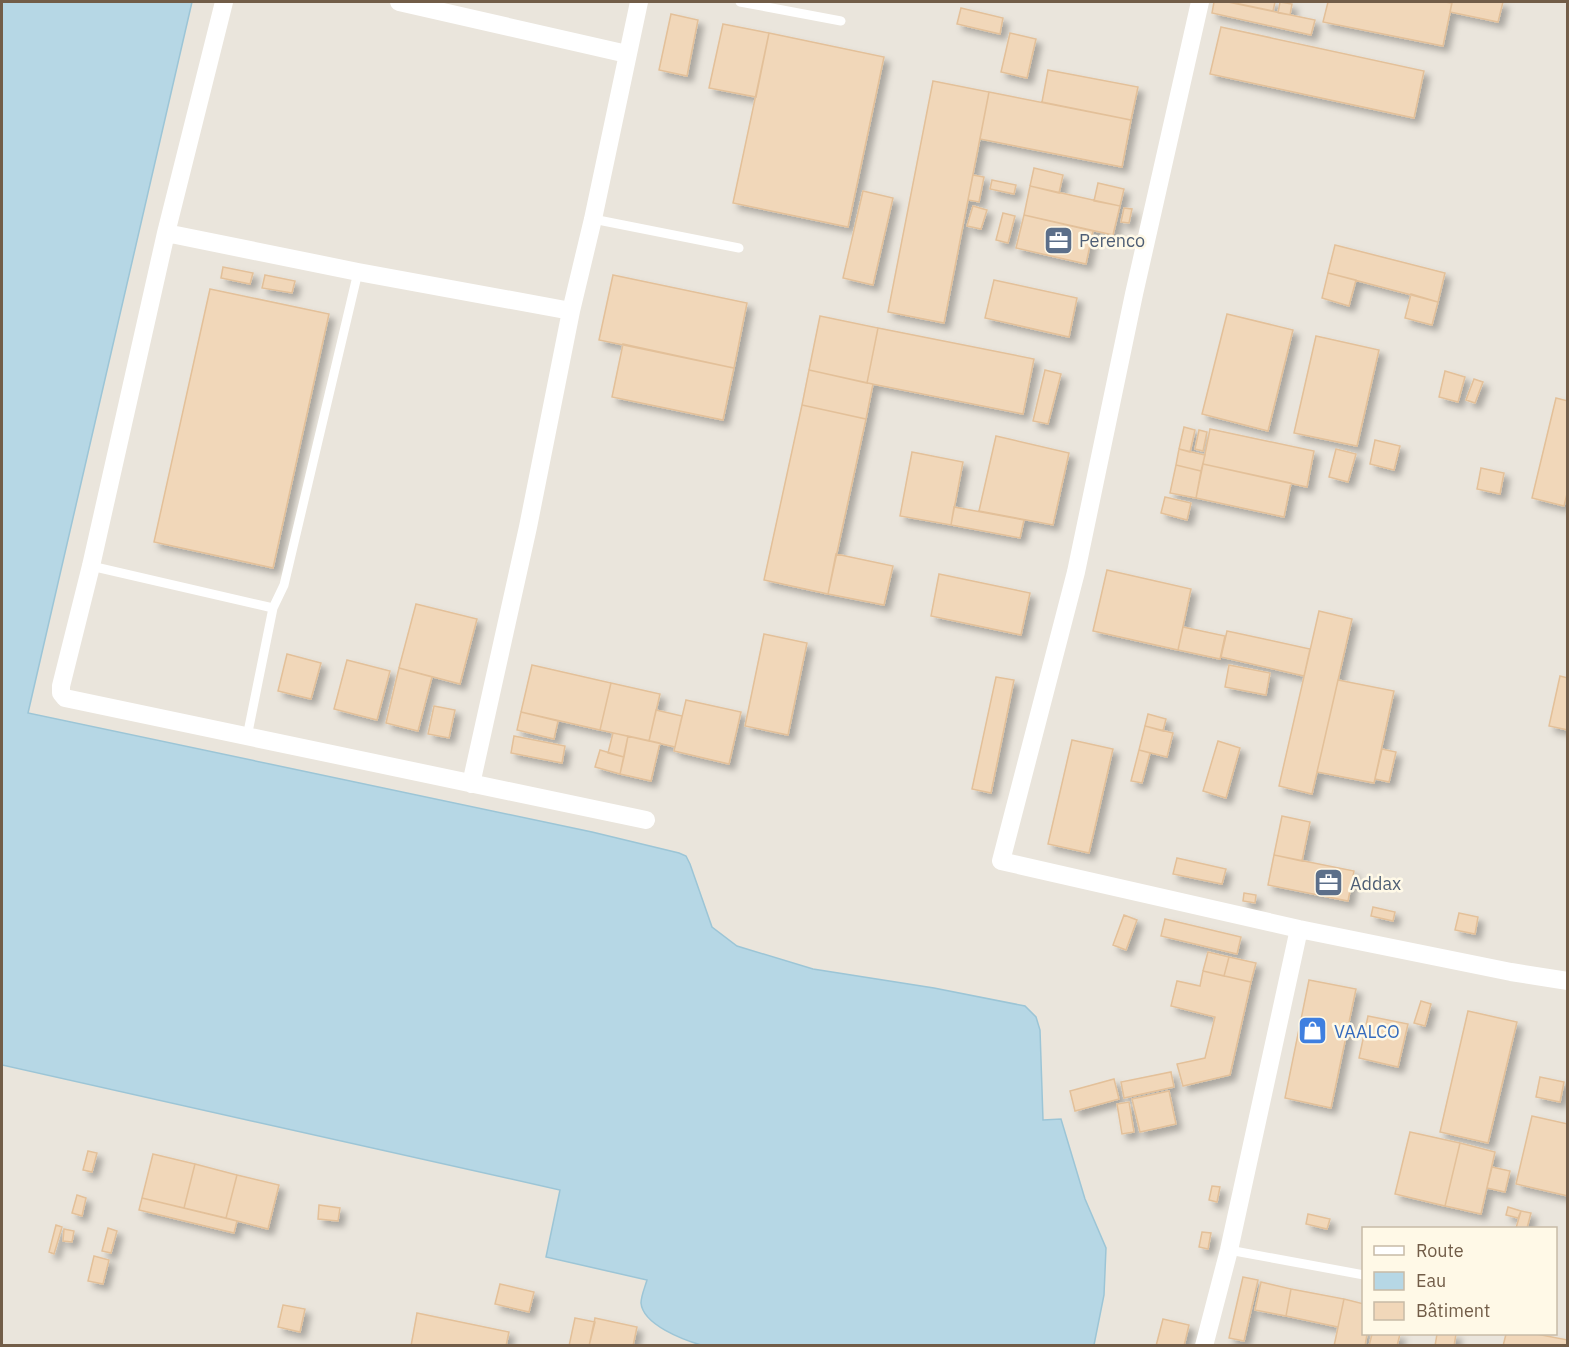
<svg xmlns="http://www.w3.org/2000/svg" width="1569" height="1347" viewBox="0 0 1569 1347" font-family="'IBM Plex Sans',sans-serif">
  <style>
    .industrial { fill: #eae5dc; fill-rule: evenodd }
    .water { fill: #b6d7e5; stroke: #9cc5d6; stroke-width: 1.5 }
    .building { fill: #f1d7b9; stroke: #e3c099; stroke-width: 1.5; filter: url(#shadow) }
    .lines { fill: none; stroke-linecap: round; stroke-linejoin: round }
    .service { stroke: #fff; stroke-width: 9 }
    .minor { stroke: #fff; stroke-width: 18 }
    .labels { text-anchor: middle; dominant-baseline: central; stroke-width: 5; stroke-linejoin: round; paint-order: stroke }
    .service-label { font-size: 18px; fill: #4e5e75; stroke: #fff9e7; text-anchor: start }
    .shop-label { font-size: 18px; fill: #366cbe; stroke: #fff9e7; text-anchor: start }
  </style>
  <defs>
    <filter id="shadow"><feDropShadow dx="5.5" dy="5.5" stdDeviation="3" flood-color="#0004"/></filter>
  </defs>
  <rect width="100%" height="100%" fill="#fcf5e1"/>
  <path class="industrial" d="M192 2H1567V1345H1094L1104 1295 1106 1248 1085 1199 1043 1120 1040 1030 813 969 737 946 712 927 701 896 592 832 28 713ZM1364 1228H1556V1334H1364Z
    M2 1065 560 1190 546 1257 647 1280 641 1303 654 1323 680 1338 701 1345 2 1346Z"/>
  <path class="water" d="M2 2H192L28 713 592 832 679 853 686 856 690 864 712 927 737 946 813 969 934 988 1025 1006 1036 1017 1040 1030 1043 1120 1061 1119 1085 1199 1106 1248 1104 1295 1094 1345H701C684 1340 643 1325 641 1303 641 1296 645 1287 647 1280L546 1257 560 1190 2 1065Z"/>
  <path class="building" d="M1214 2H1228L1315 20 1311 35 1212 13Z
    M1230 2H1275L1273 11Z
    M1280 2 1292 4 1290 15 1278 13Z
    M1328 2H1445L1452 3 1443 46 1323 22Z
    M1452 2H1503L1498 22 1450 12Z
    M961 8 1003 18 1000 34 957 24Z
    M671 14 698 20 687 76 659 70Z
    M723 24 769 33 756 97 709 88Z
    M1221 27 1424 71 1414 118 1210 74Z
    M769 33 884 57 848 227 733 203Z
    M1010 33 1036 39 1027 78 1001 72Z
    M1048 70 1138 87 1131 120 1042 102Z
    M933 81 989 92 944 323 888 312Z
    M989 92 1131 120 1122 167 980 139Z
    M1034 168 1063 175 1059 193 1030 186Z
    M973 175 984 177 979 202 968 200Z
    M992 180 1016 185 1014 194 990 189Z
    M1098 183 1124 189 1120 206 1094 201Z
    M1030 186 1120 206 1113 235 1024 215Z
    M863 191 893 198 873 285 843 278Z
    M973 206 987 210 981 229 967 226Z
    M1124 208 1132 209 1129 223 1121 222Z
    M1003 213 1015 216 1008 243 996 240Z
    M1024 215 1093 231 1086 264 1016 248Z
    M1335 245 1445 273 1438 302 1328 273Z
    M223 267 253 273 250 284 221 278Z
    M1328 273 1356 280 1349 306 1322 298Z
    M265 275 295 281 292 293 262 288Z
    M613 275 747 303 734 368 599 340Z
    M994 280 1077 298 1069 337 985 318Z
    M210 289 329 314 273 568 154 542Z
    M1411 294 1438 302 1432 325 1405 318Z
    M1227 314 1293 330 1268 431 1202 414Z
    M820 316 878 328 867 383 809 370Z
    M878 328 1034 359 1023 414 867 383Z
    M1316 336 1379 350 1357 446 1294 433Z
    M623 344 734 368 723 420 612 397Z
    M809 370 873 384 866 419 802 405Z
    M1045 370 1061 374 1048 424 1033 421Z
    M1445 371 1465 377 1458 402 1439 397Z
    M1474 379 1483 382 1475 403 1466 400Z
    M1556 398 1568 401V490L1564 506 1532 498Z
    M802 405 866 419 828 594 764 580Z
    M1184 427 1195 430 1190 452 1179 449Z
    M1210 429 1314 451 1307 487 1203 464Z
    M1199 430 1207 432 1203 451 1195 449Z
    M996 436 1069 453 1053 525 979 511Z
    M1375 440 1400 446 1394 470 1370 464Z
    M1179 449 1205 455 1201 471 1176 465Z
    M1336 449 1356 454 1348 482 1329 477Z
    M912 452 963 462 951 525 900 516Z
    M1203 464 1291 483 1284 517 1196 498Z
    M1176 465 1201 471 1196 498 1170 493Z
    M1481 468 1504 473 1500 494 1477 489Z
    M1165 497 1191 503 1187 520 1161 513Z
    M954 507 1024 520 1020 538 951 525Z
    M836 554 893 566 884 605 828 594Z
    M1107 570 1191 589 1178 650 1093 631Z
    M939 574 1030 593 1021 635 931 616Z
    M416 604 477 619 460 684 399 668Z
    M1319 611 1352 619 1312 794 1279 786Z
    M1183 627 1225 636 1220 659 1178 650Z
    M1227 631 1310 649 1304 676 1221 657Z
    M764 634 807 643 788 735 745 726Z
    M287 654 321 663 311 699 278 691Z
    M347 660 390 671 377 720 334 709Z
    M532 665 611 683 600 730 521 712Z
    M1229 665 1270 673 1266 695 1225 687Z
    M399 668 432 677 418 731 386 723Z
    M1560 676 1568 678V730L1549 726Z
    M996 677 1014 680 991 793 972 789Z
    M1338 680 1394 691 1374 783 1317 772Z
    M611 683 660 694 649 741 600 730Z
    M686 700 741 712 729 764 674 751Z
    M434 706 455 710 449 738 428 734Z
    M656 710 682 716 675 747 649 741Z
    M521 712 558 721 554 739 517 730Z
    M1148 714 1166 719 1163 731 1145 726Z
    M1145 726 1173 733 1167 757 1139 750Z
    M613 733 628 736 624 757 608 753Z
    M514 736 565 746 562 763 511 753Z
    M628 736 660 743 651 781 620 774Z
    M1072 740 1113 749 1089 853 1048 844Z
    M1218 741 1240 748 1226 798 1203 791Z
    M1382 749 1396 752 1389 782 1375 779Z
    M600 750 624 757 620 774 595 767Z
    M1139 750 1150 753 1142 783 1131 781Z
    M1282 816 1310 822 1302 861 1274 855Z
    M1274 855 1354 871 1348 901 1268 885Z
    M1177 858 1226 869 1222 884 1173 874Z
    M1244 893 1256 895 1255 903 1243 901Z
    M1373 907 1395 912 1393 921 1371 916Z
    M1459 913 1478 917 1475 934 1455 930Z
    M1124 915 1137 920 1126 950 1113 945Z
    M1165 919 1241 937 1237 954 1161 936Z
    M1208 952 1229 957 1224 976 1203 971Z
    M1229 957 1256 963 1251 982 1224 976Z
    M1203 971 1251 982 1230 1075 1183 1086 1177 1064 1205 1058 1215 1017 1171 1006 1177 981 1200 986Z
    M1309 980 1356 989 1331 1108 1285 1098Z
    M1421 1001 1431 1004 1425 1026 1414 1023Z
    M1468 1011 1517 1022 1488 1143 1440 1132Z
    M1368 1016 1408 1024 1398 1067 1359 1058Z
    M1171 1072 1174 1087 1124 1098 1121 1082Z
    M1540 1077 1564 1082 1560 1102 1536 1097Z
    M1114 1079 1119 1099 1075 1111 1070 1091Z
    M1169 1091 1176 1124 1140 1132 1132 1099Z
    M1129 1102 1134 1132 1122 1134 1117 1104Z
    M1532 1116 1568 1124V1196L1516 1184Z
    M1410 1132 1460 1143 1445 1206 1395 1194Z
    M1460 1143 1495 1152 1481 1214 1445 1206Z
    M88 1151 97 1153 92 1172 83 1170Z
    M153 1154 195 1164 184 1208 142 1198Z
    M195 1164 237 1175 226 1218 184 1208Z
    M1492 1167 1510 1171 1505 1192 1487 1188Z
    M237 1175 279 1185 268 1229 226 1218Z
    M1212 1186 1220 1187 1217 1202 1209 1200Z
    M77 1195 86 1198 82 1216 72 1213Z
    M142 1198 237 1221 234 1233 139 1210Z
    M319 1205 340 1208 338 1221 318 1219Z
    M1508 1207 1521 1211 1518 1218 1506 1215Z
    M1521 1211 1531 1213 1527 1228H1516Z
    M1308 1214 1330 1219 1327 1229 1306 1224Z
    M56 1225 62 1227 54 1254 49 1252Z
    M108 1228 117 1231 111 1253 102 1251Z
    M64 1229 74 1231 72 1242 63 1241Z
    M1202 1232 1211 1233 1208 1249 1199 1247Z
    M94 1256 109 1260 103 1284 88 1281Z
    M1243 1277 1258 1280 1244 1341 1229 1338Z
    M1261 1282 1291 1289 1286 1316 1255 1310Z
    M500 1284 534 1292 529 1312 495 1304Z
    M1291 1289 1344 1299 1338 1327 1286 1316Z
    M1344 1299 1364 1304V1334H1367L1365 1346H1334Z
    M283 1305 305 1309 300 1332 278 1327Z
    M417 1313 509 1332 506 1346H411Z
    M575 1318 595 1322 589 1346H569Z
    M595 1318 637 1327 633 1346H589Z
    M1163 1319 1189 1325 1184 1346H1156Z
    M1372 1334H1400L1397 1346H1369Z
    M1437 1334H1456L1454 1346H1435Z
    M1506 1334H1536L1568 1340V1346H1503Z"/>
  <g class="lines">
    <path class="service" d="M740 2 841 21
      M593 219 739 248
      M91 566 273 608
      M247 737 273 608 284 585 358 272
      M1229 1250 1364 1275"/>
    <path class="minor" d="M224 2 166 233 91 566 61 686V693L65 698 646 820
      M399 2 627 54
      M1200 2 1134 294 1076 572 1001 861 1299 929 1511 972 1568 981
      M166 233 358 272 571 311
      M471 784 528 527 571 311 593 219 639 2
      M1204 1346 1229 1250 1299 929"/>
  </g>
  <defs>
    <symbol id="office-square" viewBox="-11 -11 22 22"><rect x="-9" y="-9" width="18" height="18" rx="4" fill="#5c6f8a" stroke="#fff9e7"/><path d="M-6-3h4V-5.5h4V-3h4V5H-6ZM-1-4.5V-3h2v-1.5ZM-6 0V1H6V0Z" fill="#fff"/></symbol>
    <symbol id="shop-square" viewBox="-11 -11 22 22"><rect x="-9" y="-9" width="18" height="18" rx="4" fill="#3f7fe0" stroke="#fff9e7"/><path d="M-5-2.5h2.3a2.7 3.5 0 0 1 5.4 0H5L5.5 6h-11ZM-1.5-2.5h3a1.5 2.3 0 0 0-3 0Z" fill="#fff"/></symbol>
  </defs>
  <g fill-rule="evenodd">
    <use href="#office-square" x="1042" y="224" width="33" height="33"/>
    <use href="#office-square" x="1312" y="866" width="33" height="33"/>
    <use href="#shop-square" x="1296" y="1014" width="33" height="33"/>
  </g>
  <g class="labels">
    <g class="service-label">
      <text x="1079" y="240">Perenco</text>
      <text x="1350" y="883">Addax</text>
    </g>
    <g class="shop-label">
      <text x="1334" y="1031">VAALCO</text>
    </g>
  </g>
  <rect width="1569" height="1347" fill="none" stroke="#725d48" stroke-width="6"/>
  <rect x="1362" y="1227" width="195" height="108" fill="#fff9e7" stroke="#c7bba7" stroke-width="1.5"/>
  <rect x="1374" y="1246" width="30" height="9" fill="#ffffff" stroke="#c7bba7" stroke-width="1.5"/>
  <text x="1416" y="1257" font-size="18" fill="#725d48">Route</text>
  <rect x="1374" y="1272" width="30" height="18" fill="#b6d7e5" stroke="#c7bba7" stroke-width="1.5"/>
  <text x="1416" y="1287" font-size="18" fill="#725d48">Eau</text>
  <rect x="1374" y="1302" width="30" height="18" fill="#f1d7b9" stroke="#c7bba7" stroke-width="1.5"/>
  <text x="1416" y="1317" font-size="18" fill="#725d48">Bâtiment</text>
</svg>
